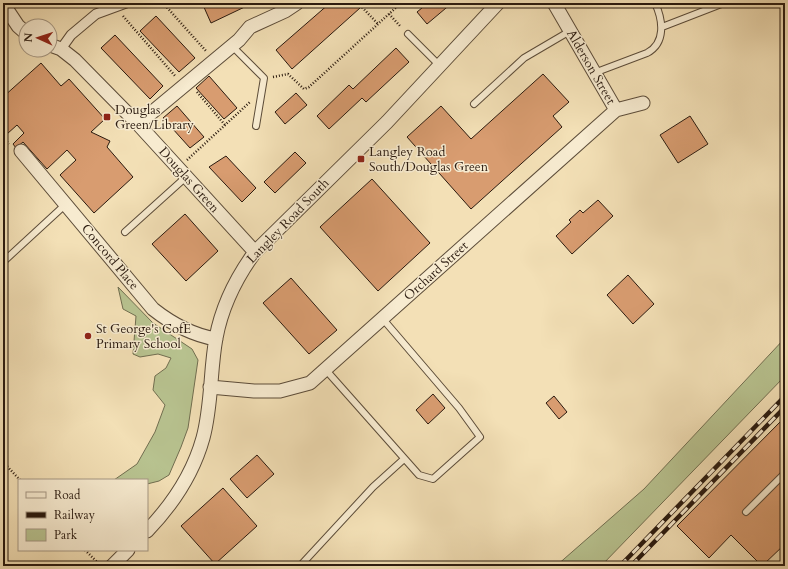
<svg xmlns="http://www.w3.org/2000/svg" width="788" height="569" viewBox="0 0 788 569" font-family="Cardo,serif">
  <style>
    .green { fill: #b8c390; stroke: #716e50 }
    .building { fill: #d89c70; stroke: #2a1a0f }
    .lines { fill: none; stroke-linecap: round; stroke-linejoin: round }
    .service-casing { stroke: #5c4c39; stroke-width: 8 }
    .pedestrian-casing { stroke: #5c4c39; stroke-width: 11 }
    .minor-casing { stroke: #5c4c39; stroke-width: 15 }
    .path { stroke: #2a1a0f; stroke-width: 2.5; stroke-dasharray: 1 2; stroke-linecap: butt }
    .service { stroke: #f7ebd0; stroke-width: 6 }
    .pedestrian { stroke: #f7ebd0; stroke-width: 9 }
    .minor { stroke: #f7ebd0; stroke-width: 13 }
    .rail-casing { stroke: #2a1a0f; stroke-width: 4.5 }
    .rail { stroke: #f7ebd0; stroke-width: 3; stroke-dasharray: 9; stroke-linecap: butt }
    .poi-dot { fill: #8f2418; stroke: #f7ebd0; stroke-width: 1.5 }
    .labels { text-anchor: middle; dominant-baseline: central; stroke-width: 3; stroke-linejoin: round; paint-order: stroke }
    .street-label { font-size: 13px; fill: #2a1a0f; stroke: #f7ebd0 }
    .poi-label { font-size: 13px; fill: #2a1a0f; stroke: #f7ebd0; text-anchor: start }
  </style>
  <rect width="100%" height="100%" fill="#f3e0b6"/>
  <filter id="stains"><feTurbulence type="fractalNoise" baseFrequency=".005" numOctaves="4"/><feColorMatrix values="0 0 0 0 .2 0 0 0 0 .09 0 0 0 0 .02 0 0 0 .5 -.17"/></filter>
  <radialGradient id="worn" r=".72"><stop offset=".6" stop-color="#630" stop-opacity="0"/><stop offset="1" stop-color="#630" stop-opacity=".3"/></radialGradient>
  <path class="green" d="M118 287 153 323 192 349 198 360 188 428 181 447 169 475 159 481 147 484V480H114L137 464 155 432 165 405 153 390 155 376 166 368 171 358 158 354 140 357 133 354 136 316 123 309Z
    M785 338V376L601 566H556L644 489Z"/>
  <path class="building" d="M208 3H253L211 23 203 5Z
    M330 3H356L360 8 292 69 276 50Z
    M428 3H452L427 24 417 12Z
    M156 16 195 58 179 72 140 31Z
    M115 35 163 86 150 99 101 48Z
    M396 48 409 62 366 102 362 98 329 129 317 116 349 85 353 89Z
    M41 63 61 86 69 79 105 119 91 132 110 141 107 147 133 177 94 213 60 175 76 160 67 150 47 169 23 142 16 148 13 144 24 133 17 125 7 134 3 130V97Z
    M543 74 569 102 553 116 562 127 471 209 407 137 441 106 471 139Z
    M209 76 237 108 224 119 196 88Z
    M296 93 307 105 285 124 275 112Z
    M177 106 204 137 190 148 163 118Z
    M690 116 708 144 678 163 660 135Z
    M295 152 306 163 275 193 264 182Z
    M226 156 256 188 242 202 209 167Z
    M372 179 430 243 378 291 320 227Z
    M598 200 613 216 572 254 556 236 571 222 569 220 580 210 583 213Z
    M185 214 218 251 186 281 152 244Z
    M628 275 654 304 633 324 607 295Z
    M291 278 337 330 309 354 263 303Z
    M433 394 445 408 428 424 416 410Z
    M554 396 567 412 559 419 546 403Z
    M785 417V544L762 566 731 535 709 558 677 526Z
    M257 455 274 474 247 498 230 479Z
    M223 488 257 526 215 564 181 526Z"/>
  <g class="lines">
    <defs>
      <path id="service" d="M662 27 724 3
        M408 34 440 66
        M232 46 264 78 256 126
        M594 73 647 53C666 43 663 20 655 3
        M474 104 524 58 570 31
        M125 232 186 177
        M3 262 66 204
        M325 369 419 475 433 479 480 437 459 408 382 318
        M746 512 785 473
        M300 566 373 487 404 459"/>
      <path id="pedestrian" d="M61 49 71 35 96 14 126 3"/>
      <path id="minor" d="M554 3 616 110
        M8 11 18 26 26 33
        M50 45 61 49 75 60 138 124 255 252
        M138 124 239 40 250 27 285 11 297 3
        M21 151 153 309C172 324 192 335 216 339
        M210 387 254 391H280L310 383 616 110 643 103
        M147 531C173 504 193 474 203 438 212 405 210 370 216 338 222 306 236 278 255 252L387 122 498 3
        M112 566 128 550"/>
    </defs>
    <use href="#service" class="service-casing"/>
    <use href="#pedestrian" class="pedestrian-casing"/>
    <use href="#minor" class="minor-casing"/>
    <path class="path" d="M163 3 206 51
      M358 3 378 24
      M389 14 401 27
      M123 16 176 77
      M273 77 288 74 304 89 309 87 401 3
      M197 92 225 125
      M3 137 9 144
      M187 160 250 102
      M3 462 20 480
      M85 550 98 563"/>
    <use href="#service" class="service"/>
    <use href="#pedestrian" class="pedestrian"/>
    <use href="#minor" class="minor"/>
    <defs>
      <path id="rail" d="M620 566 785 396
        M631 566 785 407"/>
    </defs>
    <use href="#rail" class="rail-casing"/>
    <use href="#rail" class="rail"/>
  </g>
  <g class="poi-dot">
    <rect x="103" y="113" width="8" height="8" rx="2"/>
    <rect x="357" y="155" width="8" height="8" rx="2"/>
    <circle cx="88" cy="336" r="4"/>
  </g>
  <g class="labels">
    <g class="street-label">
      <text transform="translate(591 67) rotate(60)">Alderson Street</text>
      <text transform="translate(189 180) rotate(48)">Douglas Green</text>
      <text transform="translate(288 221) rotate(-46)">Langley Road South</text>
      <text transform="translate(110 257) rotate(50)">Concord Place</text>
      <text transform="translate(436 271) rotate(-42)">Orchard Street</text>
    </g>
    <g class="poi-label">
      <text x="115" y="110">Douglas<tspan x="115" dy="15">Green/Library</tspan></text>
      <text x="369" y="152">Langley Road<tspan x="369" dy="15">South/Douglas Green</tspan></text>
      <text x="96" y="329">St George's CofE<tspan x="96" dy="15">Primary School</tspan></text>
    </g>
  </g>
  <rect width="788" height="569" fill="none" stroke="#f3e0b6" stroke-width="16"/>
  <rect x="4" y="4" width="780" height="561" fill="none" stroke="#2a1a0f" stroke-width="2"/>
  <rect x="8" y="8" width="772" height="553" fill="none" stroke="#2a1a0f"/>
  <rect x="18" y="479" width="130" height="72" fill="#f7ebd0" stroke="#a59783"/>
  <rect x="26" y="492" width="20" height="6" fill="#f7ebd0" stroke="#a59783"/>
  <text x="54" y="499" font-size="12" fill="#2a1a0f">Road</text>
  <rect x="26" y="512" width="20" height="6" fill="#2a1a0f" stroke="#a59783"/>
  <text x="54" y="519" font-size="12" fill="#2a1a0f">Railway</text>
  <rect x="26" y="529" width="20" height="12" fill="#b8c390" stroke="#a59783"/>
  <text x="54" y="539" font-size="12" fill="#2a1a0f">Park</text>
  <g transform="translate(38 38) rotate(273)"><circle r="19" fill="#f7ebd0" stroke="#a59783"/>
  <path d="M0-3L7 15L0 10L-7 15Z" fill="#8f2418"/>
  <text y="-6" font-size="11" font-weight="bold" text-anchor="middle" fill="#2a1a0f">N</text>
  </g>
  <rect width="100%" height="100%" filter="url(#stains)"/>
  <rect width="100%" height="100%" fill="url(#worn)"/>
</svg>
